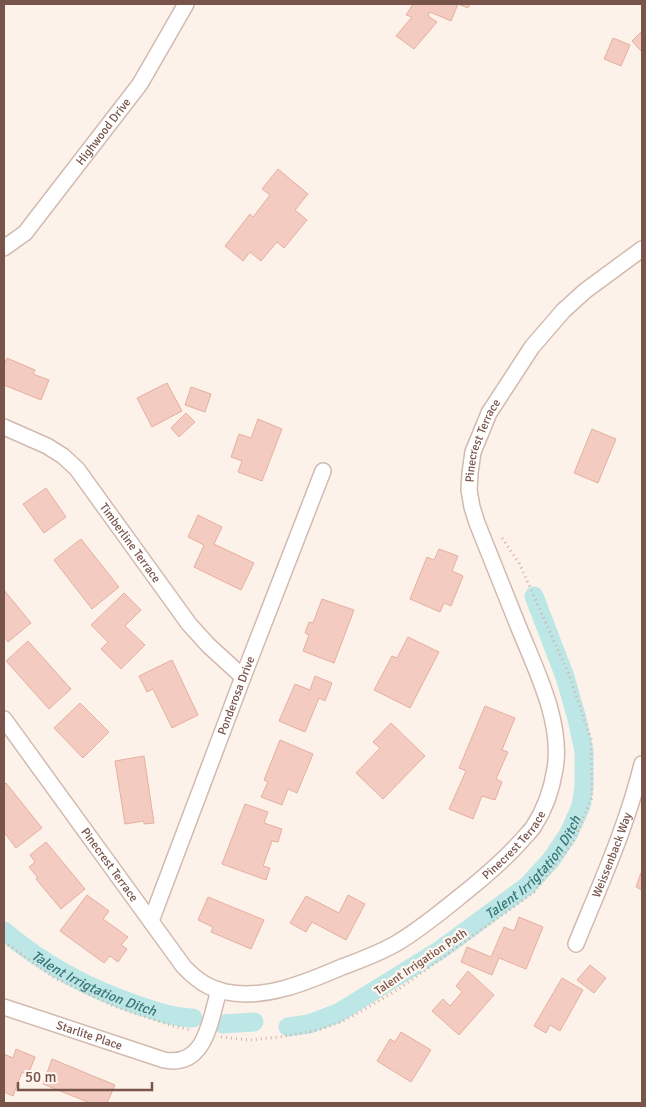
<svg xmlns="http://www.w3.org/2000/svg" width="646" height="1107" viewBox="0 0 646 1107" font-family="Signika,sans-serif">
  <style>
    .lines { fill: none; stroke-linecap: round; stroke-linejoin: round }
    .canal { stroke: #bce7e6; stroke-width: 19 }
    .building { fill: #f3cbc0; stroke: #e6afa0 }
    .street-casing { stroke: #d2bab0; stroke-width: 18 }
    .path { stroke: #d8aea2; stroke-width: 3; stroke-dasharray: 1 4; stroke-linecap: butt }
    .street { stroke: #fff; stroke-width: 15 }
    .labels { text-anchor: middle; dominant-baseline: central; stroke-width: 4.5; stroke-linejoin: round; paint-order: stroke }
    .street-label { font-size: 12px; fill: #78544b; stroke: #fff6ef }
    .water-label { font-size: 14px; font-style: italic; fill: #3b7676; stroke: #fff6ef }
  </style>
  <rect width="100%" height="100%" fill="#fdf2e9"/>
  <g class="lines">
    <g class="canal">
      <path id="s1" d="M4 931C44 965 87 988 137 1005 155 1011 173 1018 193 1018"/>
      <path d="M223 1024 254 1022"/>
      <path id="s2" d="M288 1027 309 1024 338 1013 440 950 527 886 551 860 569 833 581 806 584 787V751L577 719 565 677 534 596"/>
    </g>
  </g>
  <path class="building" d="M413 4H470L468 8 458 4 451 21 430 12 428 16 437 22 414 49 396 36 412 17 406 15Z
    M642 31V52L632 41Z
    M613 38 630 45 621 66 604 59Z
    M278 169 308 194 295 210 307 220 284 248 277 242 261 261 250 252 243 261 225 246 250 214 253 217 270 195 262 189Z
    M7 358 35 370 33 374 49 380 41 400 4 385V365Z
    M167 383 182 411 152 427 137 398Z
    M191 387 211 394 205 412 185 405Z
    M186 413 195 422 179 437 171 428Z
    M258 419 282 429 262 481 238 472 242 461 231 457 239 434 251 438Z
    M592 429 616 439 598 483 574 473Z
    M46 488 66 517 44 533 23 504Z
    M198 515 222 527 214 544 254 563 241 590 194 567 204 545 188 537Z
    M81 539 119 587 92 609 54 560Z
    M439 549 458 556 452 571 463 576 451 606 444 603 440 612 410 599 427 557 434 560Z
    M4 590 31 623 8 642 4 637Z
    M124 593 141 610 125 626 145 645 121 669 101 649 108 642 91 625Z
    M322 599 354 610 334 663 303 651 309 635 305 633 309 622 313 623Z
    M408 637 439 652 410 708 374 690 392 656 397 658Z
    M28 641 71 689 49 709 6 661Z
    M172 660 198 715 172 728 153 689 147 692 139 676Z
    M315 676 332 683 325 701 319 698 305 732 279 721 295 684 310 690Z
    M80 703 109 732 83 758 54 728Z
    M485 706 515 718 502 750 508 752 496 779 502 782 495 800 482 796 473 819 449 809 466 771 459 768Z
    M391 723 425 756 383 799 356 773 380 748 373 742Z
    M280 740 313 754 297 793 288 789 282 805 261 797 268 782 264 780Z
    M144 756 154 823 144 824V821L125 824 115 761Z
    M6 783 42 828 16 848 4 832V785Z
    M245 804 268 812 264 823 282 829 278 842 272 841 263 866 270 868 266 880 222 864Z
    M46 842 85 889 61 909 36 879 38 878 29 867 35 862 30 855Z
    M642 870V890L636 887Z
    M87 895 109 911 103 919 128 937 121 945 127 949 118 962 110 956 104 963 60 931Z
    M348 895 365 904 346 940 312 922 306 932 290 923 306 896 339 913Z
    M208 897 264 920 251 949 211 932 213 927 198 920Z
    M519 917 543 927 526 969 499 958 492 975 461 962 467 947 491 957 504 927 514 931Z
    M590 965 606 978 594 993 577 980Z
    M468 971 494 995 459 1035 432 1011 443 999 450 1006 462 992 456 986Z
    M562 978 583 990 560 1031 550 1025 546 1033 534 1026Z
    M401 1032 431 1050 411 1082 377 1061 390 1039 395 1042Z
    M16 1049 35 1057 28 1075 22 1072 13 1096 4 1092V1054L13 1058Z
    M52 1059 115 1085 107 1103H90L43 1084Z"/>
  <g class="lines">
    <defs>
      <g id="street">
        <path id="s3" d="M4 248 25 233 140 84 186 4"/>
        <path id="s4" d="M4 427 47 446 63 456 77 469 189 624 208 645 243 677"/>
        <path id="s5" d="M4 719 184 967C197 980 207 988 226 992 265 1000 307 982 342 967 361 960 380 953 397 943 424 927 448 906 473 886 490 872 507 857 522 840 526 835 531 831 534 826 545 809 552 788 555 769 563 723 536 670 519 628 505 593 491 558 477 523L472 507 469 490 470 473 473 452 489 413 532 347 563 311 585 291 642 249"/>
        <path id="s6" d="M151 921 243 677 323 471"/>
        <path id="s7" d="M576 944C600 885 627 826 642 764"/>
        <path id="s8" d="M4 1007 164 1060C206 1068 210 1020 219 990"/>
      </g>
    </defs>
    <use href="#street" class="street-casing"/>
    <path class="path" d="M4 942 55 978 116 1007 173 1026 191 1030
      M221 1037 249 1040 280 1037 318 1030 341 1022 360 1012 399 989 534 892 573 842 592 797 591 739 570 677 519 563 502 538"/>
    <use href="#street" class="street"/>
  </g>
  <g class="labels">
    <g class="street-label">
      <text stroke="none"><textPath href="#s3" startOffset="154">Highwood Drive</textPath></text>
      <text stroke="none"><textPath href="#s5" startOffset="1125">Pinecrest Terrace</textPath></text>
      <text stroke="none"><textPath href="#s4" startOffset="176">Timberline Terrace</textPath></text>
      <text stroke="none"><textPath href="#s6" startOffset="241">Ponderosa Drive</textPath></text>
      <text stroke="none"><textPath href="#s5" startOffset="690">Pinecrest Terrace</textPath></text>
      <text stroke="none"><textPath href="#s7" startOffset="96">Weissenback Way</textPath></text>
      <text stroke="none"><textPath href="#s5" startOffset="180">Pinecrest Terrace</textPath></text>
      <text transform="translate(421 962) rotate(-34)">Talent Irrigation Path</text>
      <text stroke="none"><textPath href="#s8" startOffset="90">Starlite Place</textPath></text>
    </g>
    <g class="water-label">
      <text stroke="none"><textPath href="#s2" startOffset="298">Talent Irrigtation Ditch</textPath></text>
      <text stroke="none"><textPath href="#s1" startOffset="105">Talent Irrigtation Ditch</textPath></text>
    </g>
  </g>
  <rect width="646" height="1107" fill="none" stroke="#78544b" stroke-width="10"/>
  <path d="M18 1082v8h134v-8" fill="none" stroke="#78544b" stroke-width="2.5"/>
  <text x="25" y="1082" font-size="15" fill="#78544b" stroke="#fff6ef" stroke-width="4" paint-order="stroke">50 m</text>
</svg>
